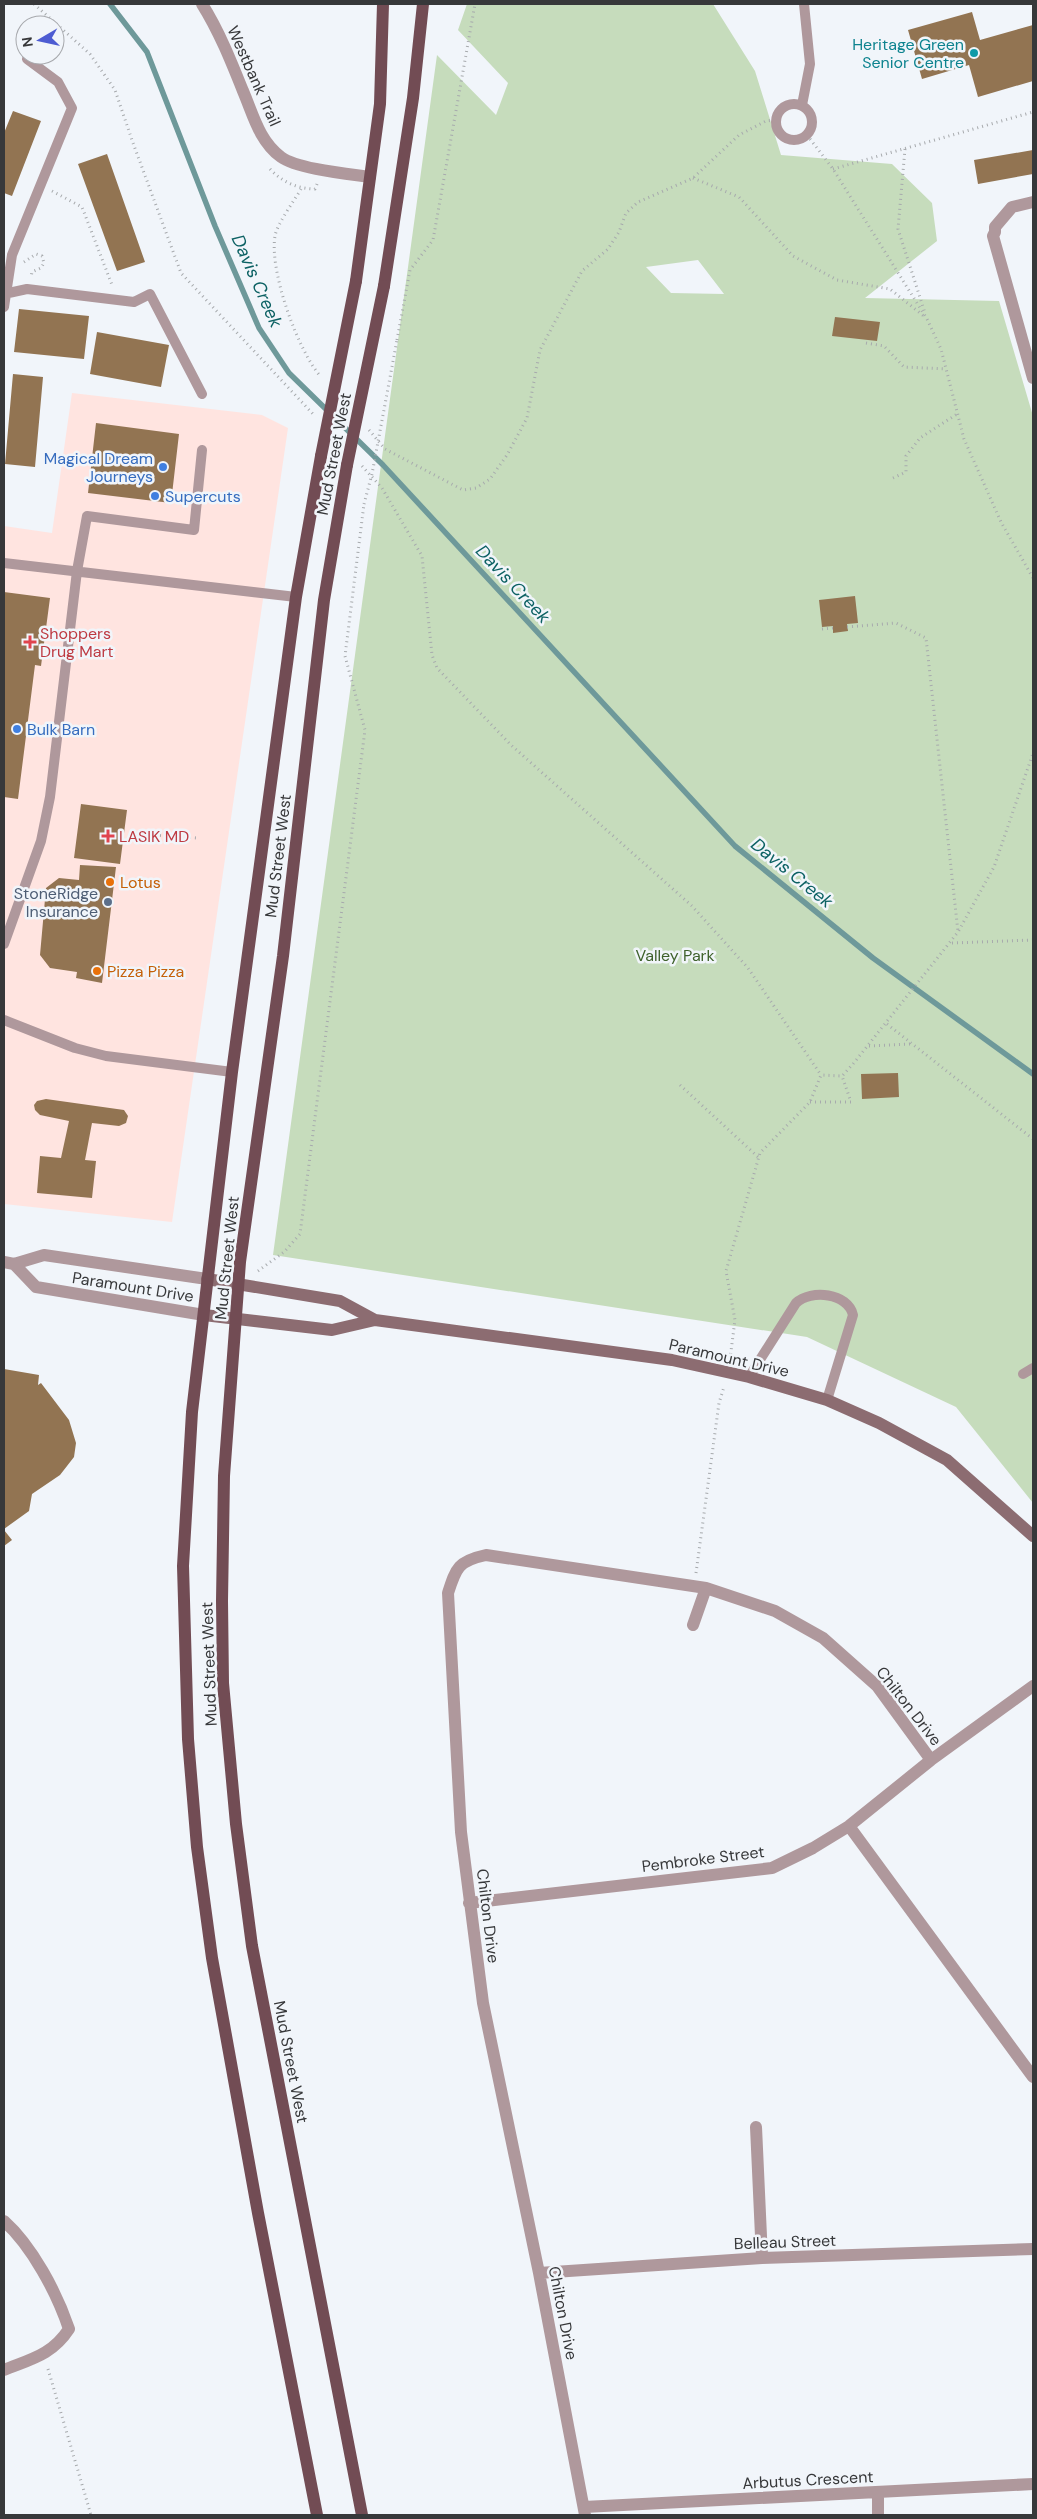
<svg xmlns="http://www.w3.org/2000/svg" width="1037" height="2519" viewBox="0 0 1037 2519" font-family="'DM Sans',sans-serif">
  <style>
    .commercial { fill: #ffe4e0 }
    .green { fill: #c6dcbc; fill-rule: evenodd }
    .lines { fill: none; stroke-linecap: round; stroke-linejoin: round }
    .stream { stroke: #6e999a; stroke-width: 5.5 }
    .building { fill: #927452 }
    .path { stroke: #a7aaad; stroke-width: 3; stroke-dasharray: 1 4; stroke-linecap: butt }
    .service { stroke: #af989c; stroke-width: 10 }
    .minor { stroke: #af989c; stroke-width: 12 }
    .tertiary { stroke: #af989c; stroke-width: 12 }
    .secondary { stroke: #8c6c71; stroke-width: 12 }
    .primary { stroke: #724c54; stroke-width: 12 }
    .path-bridge { stroke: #a7aaad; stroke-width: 3; stroke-dasharray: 1 4; stroke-linecap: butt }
    .primary-bridge { stroke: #724c54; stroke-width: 12 }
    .culture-dot { fill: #0f9aa8; stroke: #f1f5fa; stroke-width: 2 }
    .shop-dot { fill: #3f7fe0; stroke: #f1f5fa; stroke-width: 2 }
    .health-dot { fill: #e0444e; stroke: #f1f5fa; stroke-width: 2 }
    .food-dot { fill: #e8710a; stroke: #f1f5fa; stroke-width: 2 }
    .service-dot { fill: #5c6f8a; stroke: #f1f5fa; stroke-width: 2 }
    .labels { text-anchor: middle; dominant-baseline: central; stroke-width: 5; stroke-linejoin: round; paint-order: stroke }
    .culture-label { font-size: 16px; fill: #0d838f; stroke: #f1f5fa; text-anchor: end }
    .street-label { font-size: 16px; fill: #37383a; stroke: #f1f5fa }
    .shop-label { font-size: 16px; fill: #366cbe; stroke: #f1f5fa; text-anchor: start }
    .health-label { font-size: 16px; fill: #be3a42; stroke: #f1f5fa; text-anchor: start }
    .food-label { font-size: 16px; fill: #c56008; stroke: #f1f5fa; text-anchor: start }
    .service-label { font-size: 16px; fill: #4e5e75; stroke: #f1f5fa; text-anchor: end }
    .park-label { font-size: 16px; fill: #3e612b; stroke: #f1f5fa }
    .water-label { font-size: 18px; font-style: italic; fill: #0c6163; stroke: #f1f5fa }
  </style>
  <rect width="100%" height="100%" fill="#f1f5fa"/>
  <path class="commercial" d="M72 393 262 415 288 428 172 1222 4 1204V526L52 533Z"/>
  <path class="green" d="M467 4H713L755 71 781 155 892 164 932 203 937 241 865 298 999 301 1033 416V1503L956 1407 807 1337 273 1255 437 55 496 115 508 83 458 30ZM698 260 724 294 671 293 646 267Z"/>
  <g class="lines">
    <path class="stream" d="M110 4 147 52 215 226 259 328 289 373 383 465 735 846 873 958 1033 1074"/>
  </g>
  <path class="building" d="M972 12 980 40 1033 25V81L978 97 969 65 922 79 908 30Z
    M13 111 41 121 12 196 4 193V133Z
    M1033 150V174L978 184 974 160Z
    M107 154 145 262 117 271 78 164Z
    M19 309 89 316 84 359 14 352Z
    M835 317 880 322 877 341 832 336Z
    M97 332 169 345 161 387 90 374Z
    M13 374 43 377 35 467 5 464Z
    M96 423 179 434 171 503 88 493Z
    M4 592 50 598 41 666 35 665 18 799 4 797Z
    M855 596 858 623 847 624 848 631 833 633V626L822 627 819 600Z
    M81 804 127 810 120 864 74 858Z
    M80 865 116 867 102 983 76 978 77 972 50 968 40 955 46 888 59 878 79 880Z
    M898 1073 899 1097 862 1099 861 1074Z
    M46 1099 124 1110 128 1116 126 1123 119 1126 92 1123 85 1160 96 1161 92 1198 37 1193 40 1156 61 1158 69 1121 40 1115 35 1110 34 1105 37 1101Z
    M4 1369 39 1375 38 1385 41 1383 69 1420 76 1443 74 1457 60 1475 32 1494 29 1511 4 1529Z
    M4 1530 12 1540 4 1546Z"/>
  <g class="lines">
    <path class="path" d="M34 4 90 54 115 90 133 143 181 273 313 414
      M807 135 833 169 927 319 941 349 964 439 1001 522 1033 578
      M905 149 898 229 925 313
      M270 169C282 182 298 189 315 189L317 184
      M833 169 1033 112
      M693 178 739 197 793 256 837 280 890 289 925 317
      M301 189C294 201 277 224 275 236 269 271 298 351 321 377
      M52 191 82 207 112 285
      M24 262 36 254 42 256 44 263 41 268 32 272 31 277
      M397 340 410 270 433 240 475 4
      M866 343 884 346 904 367 946 369
      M369 430 385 449 463 490 476 488 490 479 507 455 527 418 540 350 582 271 608 249 619 232 626 213 638 202 693 178 739 135 766 121 776 120
      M362 466 382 488 422 556 432 655 437 668 511 745 692 906 748 968 821 1075
      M893 478 906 472V456L920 438 957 414
      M847 627 896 623 926 638 958 932
      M822 629 833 628
      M155 835 197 838
      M952 943 1033 940
      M887 1024 1033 1139
      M869 1046 911 1044
      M680 1085 758 1157
      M810 1102H851L842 1076
      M258 1271 284 1252 300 1234 365 730 345 656 364 504
      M730 1359 735 1320 726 1271 760 1153 810 1102 821 1075 842 1076 853 1064 958 932 994 867 1033 753
      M696 1573 719 1403 724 1387
      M48 2369 91 2515"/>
    <path class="service" d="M776 122a18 18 0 1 1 36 0a18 18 0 1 1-36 0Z
      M802 105 810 64 804 4
      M4 294 27 289 134 302 150 294 202 394
      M4 307 12 255 72 108 58 82 27 59
      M4 563 296 597
      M4 944 41 841 50 797 77 571 87 516 194 530 202 450
      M4 1020 75 1048 106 1056 232 1072
      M1023 1374 1033 1368
      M749 1377 796 1303C811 1289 848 1293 853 1315L827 1400"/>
    <path class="minor" d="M202 4C219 31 231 61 243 91 253 114 259 141 281 157 297 169 349 174 370 177
      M1033 202 1012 207 995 227V232L993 236 1033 378
      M693 1625 706 1588
      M849 1826 1033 2077
      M469 1903 772 1868 813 1848 849 1826 931 1760 1033 1686
      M756 2127 762 2258
      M4 2221C32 2246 57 2293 69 2329 52 2355 31 2359 4 2370
      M539 2273 762 2258 1033 2249
      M878 2493V2515
      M584 2507 1033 2484
      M585 2515 539 2273 483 2003 461 1832 448 1593C456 1568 458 1561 486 1555L706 1588 775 1611 823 1638 877 1686 931 1760"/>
    <path class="tertiary" d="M4 1262 14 1264 44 1255 207 1279
      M14 1264 36 1287 204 1315"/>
    <path class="secondary" d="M207 1279 340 1301 375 1320 672 1360 749 1377 827 1400 879 1423 947 1460 1033 1536
      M204 1315 332 1330 375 1320"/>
    <path class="primary" d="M356 281 380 104 383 4
      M384 286 413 98 423 4
      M347 465 324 600 283 956 240 1262 224 1476 222 1601 223 1683 236 1824 252 1946 362 2515
      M317 2515 258 2213 212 1958 197 1847 188 1739 183 1566 192 1412 232 1072 296 597 321 456"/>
    <path class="path-bridge" d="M364 504 372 474 397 340"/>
    <path class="primary-bridge" d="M321 456 356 281
      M347 465 384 286"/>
  </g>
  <circle class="culture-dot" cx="974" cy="53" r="5"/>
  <g class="shop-dot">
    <circle cx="163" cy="467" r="5"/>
    <circle cx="155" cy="496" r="5"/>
    <circle cx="17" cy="729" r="5"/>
  </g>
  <g class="health-dot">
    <path d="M27.5 634.5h5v5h5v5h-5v5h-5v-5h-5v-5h5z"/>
    <path d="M105.5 828.5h5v5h5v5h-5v5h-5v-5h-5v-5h5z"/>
  </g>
  <g class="food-dot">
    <circle cx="110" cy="882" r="5"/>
    <circle cx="97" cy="971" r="5"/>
  </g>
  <circle class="service-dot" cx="108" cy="902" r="5"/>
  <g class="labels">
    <g class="culture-label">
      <text x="964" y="44">Heritage Green<tspan x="964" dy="18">Senior Centre</tspan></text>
    </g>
    <g class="street-label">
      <text transform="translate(254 76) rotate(66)">Westbank Trail</text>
      <text transform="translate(334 454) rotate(-79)">Mud Street West</text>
      <text transform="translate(278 856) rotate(-83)">Mud Street West</text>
      <text transform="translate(227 1258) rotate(-84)">Mud Street West</text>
      <text transform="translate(133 1287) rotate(9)">Paramount Drive</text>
      <text transform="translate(729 1358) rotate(13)">Paramount Drive</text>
      <text transform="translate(209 1664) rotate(-92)">Mud Street West</text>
      <text transform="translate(909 1706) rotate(52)">Chilton Drive</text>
      <text transform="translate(703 1859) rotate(-7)">Pembroke Street</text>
      <text transform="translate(488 1916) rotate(83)">Chilton Drive</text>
      <text transform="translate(291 2062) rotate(79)">Mud Street West</text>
      <text transform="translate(785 2242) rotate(-2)">Belleau Street</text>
      <text transform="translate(563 2313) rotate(79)">Chilton Drive</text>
      <text transform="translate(808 2480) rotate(-3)">Arbutus Crescent</text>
    </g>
    <g class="shop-label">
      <text x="153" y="458" text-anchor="end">Magical Dream<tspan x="153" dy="18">Journeys</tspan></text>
      <text x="165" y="496">Supercuts</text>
      <text x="27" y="729">Bulk Barn</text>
    </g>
    <g class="health-label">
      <text x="40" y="633">Shoppers<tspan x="40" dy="18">Drug Mart</tspan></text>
      <text x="119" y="836">LASIK MD</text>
    </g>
    <g class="food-label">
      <text x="120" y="882">Lotus</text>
      <text x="107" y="971">Pizza Pizza</text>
    </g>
    <g class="service-label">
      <text x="98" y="893">StoneRidge<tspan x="98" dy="18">Insurance</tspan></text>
    </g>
    <g class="park-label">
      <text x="675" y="955">Valley Park</text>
    </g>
    <g class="water-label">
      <text transform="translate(257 281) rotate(66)">Davis Creek</text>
      <text transform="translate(513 584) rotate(47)">Davis Creek</text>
      <text transform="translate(792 873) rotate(39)">Davis Creek</text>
    </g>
  </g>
  <rect width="1037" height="2519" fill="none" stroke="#37383a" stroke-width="10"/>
  <g transform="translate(40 40) rotate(261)"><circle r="24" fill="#f1f5fa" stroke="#a7a9ad"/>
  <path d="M0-4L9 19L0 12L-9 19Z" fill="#4d5cd2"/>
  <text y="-8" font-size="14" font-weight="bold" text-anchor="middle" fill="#37383a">N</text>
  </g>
</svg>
